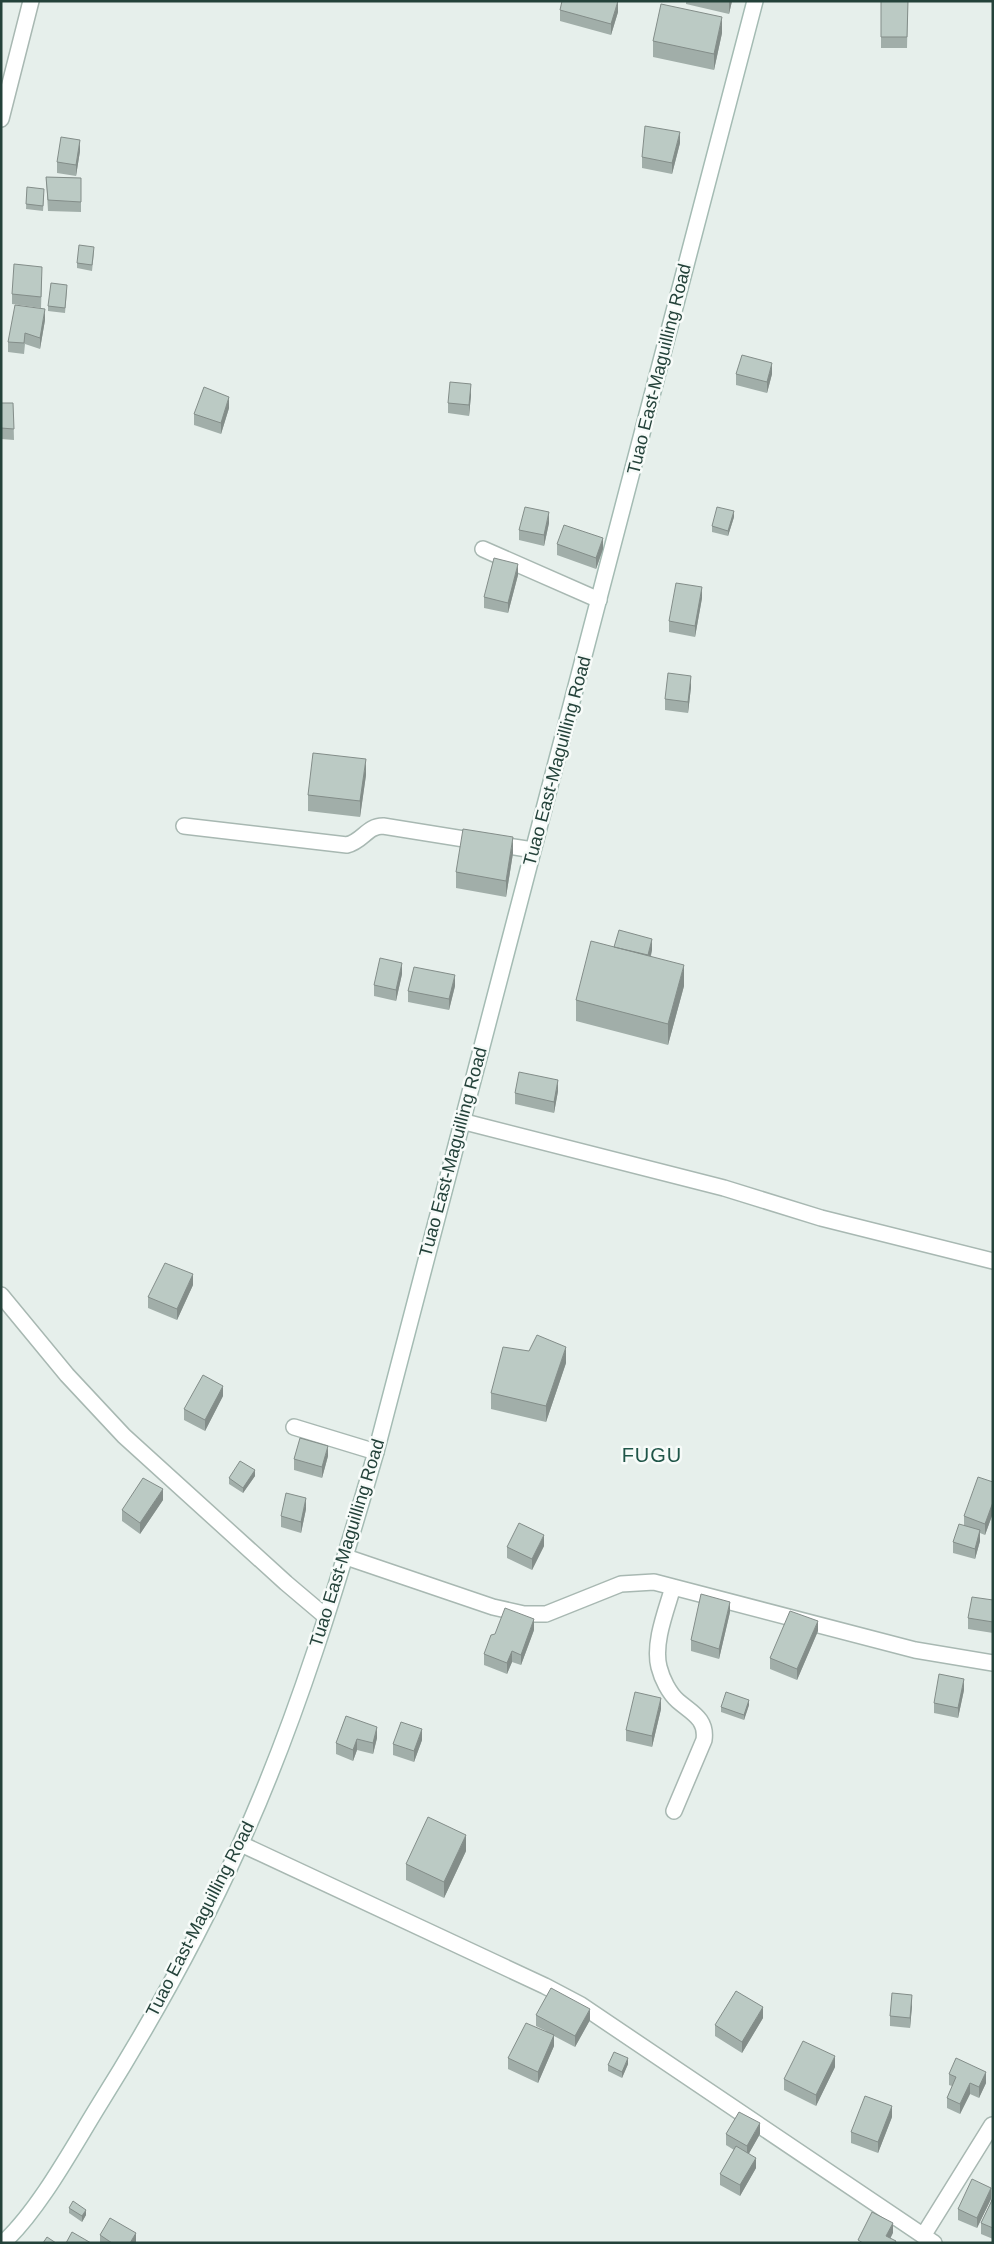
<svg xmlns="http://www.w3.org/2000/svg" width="994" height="2244" viewBox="0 0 994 2244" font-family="Helvetica,sans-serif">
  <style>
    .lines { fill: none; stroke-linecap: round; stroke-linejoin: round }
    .street-casing { stroke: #a8b8b2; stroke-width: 18 }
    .secondary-casing { stroke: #a4bbb3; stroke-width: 18 }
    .street { stroke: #fff; stroke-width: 15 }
    .secondary { stroke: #fff; stroke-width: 15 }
    .wall { fill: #a1aea9 }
    .shaded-wall { fill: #838d89 }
    .building { fill: #bbcac4; stroke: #838d89 }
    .labels { text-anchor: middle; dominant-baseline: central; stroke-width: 5; stroke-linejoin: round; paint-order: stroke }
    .street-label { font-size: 18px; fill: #24423a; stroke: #f7fbf9 }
    .quarter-label { font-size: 20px; letter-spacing: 1px; fill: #1f5548; stroke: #f7fbf9 }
  </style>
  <rect width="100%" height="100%" fill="#e6efeb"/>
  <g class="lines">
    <defs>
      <path id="street" d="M1 119 31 1
        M483 549 599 600
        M184 826 347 845C363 841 367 826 383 826L533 850
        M461 1121 724 1188 821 1218 993 1261
        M1 1295 67 1375 124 1436 286 1583 325 1616
        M294 1427 376 1452
        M346 1557 493 1607 524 1614H546L621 1584 654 1582 915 1650 993 1663
        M673 1587C666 1611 653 1643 659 1667 662 1679 669 1693 678 1701 692 1713 707 1719 704 1740L674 1811
        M241 1844 545 1986 581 2005 934 2243
        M923 2236 992 2125"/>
      <path id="secondary" d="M3 2243C39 2210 73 2147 99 2105 151 2022 200 1934 240 1845 297 1720 338 1583 376 1452L755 1"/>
    </defs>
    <use href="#street" class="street-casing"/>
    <use href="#secondary" class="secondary-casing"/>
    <use href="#street" class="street"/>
    <use href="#secondary" class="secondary"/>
  </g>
  <path class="wall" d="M686 1H732L729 14 686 4Z
    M881 1H908L907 48H881Z
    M560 10 618 12 611 35 560 21Z
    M722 33 714 70 653 57V41Z
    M680 143 672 174 642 168V157Z
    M80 151 76 176 57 173V162Z
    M46 177 81 178V212L48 211Z
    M27 187 44 195 43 211 26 209Z
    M94 252 92 271 77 268V263Z
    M42 277 41 308 12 304V294Z
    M67 290 65 313 48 311V306Z
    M45 320 40 349 25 344 24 354 8 352V342Z
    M736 374H772L767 393 736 385Z
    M471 395 469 416 448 413V403Z
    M1 403H13L14 440 1 439Z
    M229 408 221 434 194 425V414Z
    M734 517 728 536 712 532V526Z
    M549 523 544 546 519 540V530Z
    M557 544 603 549 596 569 557 555Z
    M518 575 508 613 484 608V597Z
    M702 598 695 637 669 632V621Z
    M691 687 688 713 665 710V699Z
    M366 775 360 817 308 811V795Z
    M513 853 506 897 456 888V872Z
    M614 947 652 950 651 956 684 986 668 1045 576 1021V1000Z
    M402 974 396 1001 374 996V985Z
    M455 986 449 1010 408 1002V991Z
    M558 1091 554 1113 515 1104V1093Z
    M193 1285 177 1320 148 1308V1297Z
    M566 1363 546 1422 491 1409V1393Z
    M223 1396 205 1431 184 1420V1409Z
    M328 1456 322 1478 294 1470V1459Z
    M255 1476 243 1493 229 1484V1478Z
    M993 1482V1513L985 1535 980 1533V1541L975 1559 953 1553V1542L964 1525V1516Z
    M163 1500 140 1534 122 1521V1510Z
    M306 1509 301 1533 281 1527V1516Z
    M544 1546 532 1570 507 1558V1547Z
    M993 1600V1633L968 1629V1618Z
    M730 1612 719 1659 691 1651V1640Z
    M534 1630 521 1665 512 1662 507 1674 484 1665V1654Z
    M818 1631 797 1680 770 1669V1658Z
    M964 1690 958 1718 934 1713V1703Z
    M749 1705 744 1720 721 1712V1707Z
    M661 1709 652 1747 626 1741V1730Z
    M346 1716 377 1738 373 1754 357 1750 353 1761 336 1754V1743Z
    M422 1740 414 1762 393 1755V1744Z
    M466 1851 444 1898 406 1880V1864Z
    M912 2006 910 2028 890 2026V2016Z
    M536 2015 590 2020 575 2047 554 2036V2046L538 2083 508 2069V2058L546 2031 536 2026Z
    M763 2018 742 2053 715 2036V2025Z
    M628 2064 622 2078 608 2071V2065Z
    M835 2067 816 2106 784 2090V2079Z
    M949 2074 986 2083 979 2098 970 2094 960 2114 947 2108V2098L952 2086 949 2085Z
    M892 2117 878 2153 851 2143V2132Z
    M726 2134H760L749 2153 756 2168 740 2196 720 2185V2174L734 2150 726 2145Z
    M993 2198V2239L981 2234V2223Z
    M991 2199 977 2228 958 2220V2209Z
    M69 2208 86 2215 82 2222 69 2213Z
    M100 2235 136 2243H100Z"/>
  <path class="shaded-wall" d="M618 1V12L611 35V24Z
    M729 1H732L729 14Z
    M722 17V33L714 70V54Z
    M680 132V143L672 174V163Z
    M80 140V151L76 176V165Z
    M45 309V320L40 349V338Z
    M772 363V374L767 393V382Z
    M471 384V395L469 416V405Z
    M229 397V408L221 434V423Z
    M734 511V517L728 536V531Z
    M549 512V523L544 546V535Z
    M603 538V549L596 569V558Z
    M518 564V575L508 613V603Z
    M702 587V598L695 637V626Z
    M691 676V687L688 713V702Z
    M366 759V775L360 817V801Z
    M513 837V853L506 897V881Z
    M652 939V950L647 970V959Z
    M402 963V974L396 1001V990Z
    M684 965V986L668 1045V1024Z
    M455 975V986L449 1010V999Z
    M558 1080V1091L554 1113V1102Z
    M193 1274V1285L177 1320V1309Z
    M566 1347V1363L546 1422V1406Z
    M223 1386V1396L205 1431V1420Z
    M328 1446V1456L322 1478V1467Z
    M255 1470V1476L243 1493V1488Z
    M163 1489V1500L140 1534V1523Z
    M306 1498V1509L301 1533V1522Z
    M993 1502V1513L985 1535V1524Z
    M980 1530V1541L975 1559V1549Z
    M544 1535V1546L532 1570V1559Z
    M730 1602V1612L719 1659V1649Z
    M534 1619V1630L521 1665V1655Z
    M818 1621V1631L797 1680V1669Z
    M512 1651V1662L507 1674V1663Z
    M964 1679V1690L958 1718V1708Z
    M661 1698V1709L652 1747V1736Z
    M749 1700V1705L744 1720V1715Z
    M377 1727V1738L373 1754V1743Z
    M422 1729V1740L414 1762V1751Z
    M357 1739V1750L353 1761V1750Z
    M466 1835V1851L444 1898V1882Z
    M912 1995V2006L910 2028V2018Z
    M763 2007V2018L742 2053V2042Z
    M590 2009V2020L575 2047V2036Z
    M554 2035V2046L538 2083V2072Z
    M835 2056V2067L816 2106V2095Z
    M628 2058V2064L622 2078V2072Z
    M986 2072V2083L979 2098V2087Z
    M970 2083V2094L960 2114V2104Z
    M892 2106V2117L878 2153V2142Z
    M760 2123V2134L747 2157V2146Z
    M756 2158V2168L740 2196V2185Z
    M991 2188V2199L977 2228V2218Z
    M86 2210V2215L82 2222V2216Z
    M893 2223V2233L888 2243 886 2236Z
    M136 2233V2243H130Z"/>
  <path class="building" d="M562 1H618L611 24 560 10Z
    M881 1H908L907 37H881Z
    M661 4 722 17 714 54 653 41Z
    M645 126 680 132 672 163 642 157Z
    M61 137 80 140 76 165 57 162Z
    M46 177 81 178V202L48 200Z
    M27 187 44 189 43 206 26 204Z
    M79 245 94 247 92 265 77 263Z
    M14 264 42 267 41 297 12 294Z
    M51 283 67 285 65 308 48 306Z
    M15 305 45 309 40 338 25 333 24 343 8 342Z
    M742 355 772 363 767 382 736 374Z
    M450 382 471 384 469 405 448 403Z
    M204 387 229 397 221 423 194 414Z
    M1 403H13L14 429 1 428Z
    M525 507 549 512 544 535 519 530Z
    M717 507 734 511 728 531 712 526Z
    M564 525 603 538 596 558 557 544Z
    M494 558 518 564 508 603 484 597Z
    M676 583 702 587 695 626 669 621Z
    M668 673 691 676 688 702 665 699Z
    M313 753 366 759 360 801 308 795Z
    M463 829 513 837 506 881 456 872Z
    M619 930 652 939 648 955 614 947Z
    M591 941 684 965 668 1024 576 1000Z
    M380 958 402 963 396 990 374 985Z
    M414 967 455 975 449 999 408 991Z
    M519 1072 558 1080 554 1102 515 1093Z
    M165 1263 193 1274 177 1309 148 1297Z
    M537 1335 566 1347 546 1406 491 1393 503 1347 529 1351Z
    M203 1375 223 1386 205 1420 184 1409Z
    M300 1438 328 1446 322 1467 294 1459Z
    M240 1461 255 1470 243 1488 229 1478Z
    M978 1477 993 1482V1502L985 1524 964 1516Z
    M143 1478 163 1489 140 1523 122 1510Z
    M286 1493 306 1498 301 1522 281 1516Z
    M519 1523 544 1535 532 1559 507 1547Z
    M959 1524 980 1530 975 1549 953 1542Z
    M701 1594 730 1602 719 1649 691 1640Z
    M972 1597 993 1600V1622L968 1618Z
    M505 1608 534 1619 521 1655 512 1651 507 1663 484 1654 491 1635 495 1634Z
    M790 1611 818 1621 797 1669 770 1658Z
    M939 1674 964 1679 958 1708 934 1703Z
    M635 1692 661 1698 652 1736 626 1730Z
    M726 1692 749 1700 744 1715 721 1707Z
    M346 1716 377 1727 373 1743 357 1739 353 1750 336 1743Z
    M401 1722 422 1729 414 1751 393 1744Z
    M428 1817 466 1835 444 1882 406 1864Z
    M551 1988 590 2009 575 2036 536 2015Z
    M736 1991 763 2007 742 2042 715 2025Z
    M892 1993 912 1995 910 2018 890 2016Z
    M526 2023 554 2035 538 2072 508 2058Z
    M803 2041 835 2056 816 2095 784 2079Z
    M614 2052 628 2058 622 2072 608 2065Z
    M956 2058 986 2072 979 2087 970 2083 960 2104 947 2098 956 2077 949 2074Z
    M865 2096 892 2106 878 2142 851 2132Z
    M739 2112 760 2123 747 2146 726 2134Z
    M736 2146 756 2158 740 2185 720 2174Z
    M972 2179 991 2188 977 2218 958 2209Z
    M993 2198V2228L981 2223Z
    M73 2201 86 2210 82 2216 69 2208Z
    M872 2212 893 2223 886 2236 896 2241 895 2243H863L858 2240Z
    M110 2218 136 2233 130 2243H112L100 2235Z
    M72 2232 91 2243H66Z
    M47 2237 56 2243H43Z"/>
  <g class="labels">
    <g class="street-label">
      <text transform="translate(659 369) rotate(-76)">Tuao East-Maguilling Road</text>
      <text transform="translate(557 761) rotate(-75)">Tuao East-Maguilling Road</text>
      <text transform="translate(453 1152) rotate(-75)">Tuao East-Maguilling Road</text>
      <text transform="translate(347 1543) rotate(-73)">Tuao East-Maguilling Road</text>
      <text transform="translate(200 1919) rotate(-63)">Tuao East-Maguilling Road</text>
    </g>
    <g class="quarter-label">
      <text x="652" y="1455">FUGU</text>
    </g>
  </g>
  <rect width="994" height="2244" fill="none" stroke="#24423a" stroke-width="5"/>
</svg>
